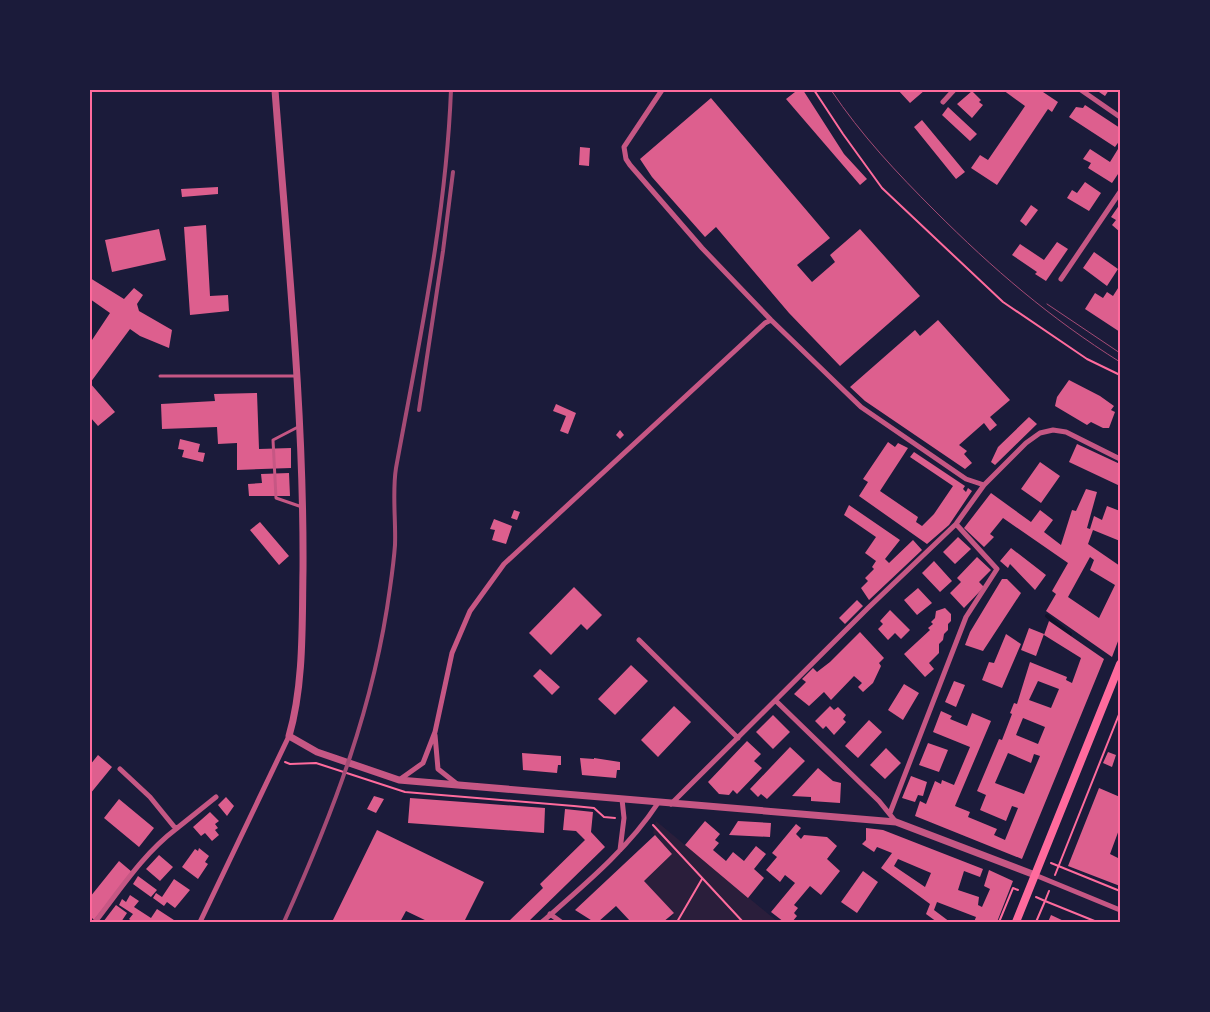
<svg xmlns="http://www.w3.org/2000/svg" width="1210" height="1012" viewBox="0 0 1210 1012" font-family="'Zilla Slab',serif">
  <style>
    .green { fill: #2a1e3b }
    .lines { fill: none; stroke-linecap: round; stroke-linejoin: round }
    .stream { stroke: #12122b; stroke-width: 4 }
    .building { fill: #dd5f8e; fill-rule: evenodd }
    .path { stroke: #ff6b9d; stroke-width: 2 }
    .service { stroke: #c65784; stroke-width: 3 }
    .minor { stroke: #c65784; stroke-width: 5 }
    .tertiary { stroke: #c65784; stroke-width: 7 }
    .secondary { stroke: #ff6b9d; stroke-width: 8 }
    .tram { stroke: #a44b75; stroke-width: 1 }
    .rail { stroke: #a44b75; stroke-width: 4 }
    .neatline { fill: none; stroke: #ff6b9d; stroke-width: 2 }
  </style>
  <rect width="100%" height="100%" fill="#1b1b3a"/>
  <path class="green" d="M656 821 778 922H669L674 913 644 881 672 854 653 833Z"/>
  <g class="lines">
    <path class="stream" d="M1047 616 1070 634"/>
  </g>
  <path class="building" d="M793 90H803L844 154 867 179 860 185 786 99 795 92Z
    M898 90H925L910 103Z
    M1003 90H1040L1058 102 1052 112 1048 109 997 185 971 168 980 155 988 160 1025 106Z
    M1096 90H1109L1105 96Z
    M972 91 981 100 979 102 983 105 972 118 957 104Z
    M711 98 830 238 797 265 812 282 835 262 830 255 860 229 920 296 840 366 789 313 716 227 705 237 652 177 640 159Z
    M1085 105 1120 128V140L1115 147 1069 117 1076 107 1083 108Z
    M948 107 977 134 970 141 942 115Z
    M922 120 965 172 956 179 914 127Z
    M580 147 590 148 589 166 579 165Z
    M1090 149 1110 162 1118 149 1120 150V171L1112 183 1088 168 1091 163 1083 159Z
    M1085 182 1101 193 1089 211 1067 198 1072 190 1077 193Z
    M218 187V194L182 197 181 189Z
    M1120 204V232L1112 225 1116 220 1111 217Z
    M1031 205 1038 210 1026 226 1020 221Z
    M206 225 210 296 228 295 229 311 190 315 184 227Z
    M159 229 166 260 112 272 105 240Z
    M1057 242 1068 249 1046 281 1035 274 1037 272 1012 255 1020 244 1044 260Z
    M1094 252 1118 269 1107 286 1083 268Z
    M90 278 124 299 134 288 143 295 137 304 139 311 172 330 169 348 140 336 130 329 90 383 115 412 98 426 90 417V343L110 313 90 299Z
    M1120 285V332L1085 309 1095 293 1103 298 1107 292 1113 296Z
    M938 320 1010 400 990 417 997 425 990 431 984 423 959 445 967 451 964 454 972 463 965 469 865 401 850 387 915 330 920 336Z
    M1069 380 1100 396 1114 406 1111 410 1115 412 1109 428H1103L1091 422 1087 425 1055 406 1057 397Z
    M257 393 259 449 291 448V468L237 470V443L218 444 217 427 162 429 161 404 215 401 214 394Z
    M556 404 576 413 568 434 560 431 566 416 553 411Z
    M1029 417 1037 424 995 465 991 462 998 447Z
    M620 430 624 435 620 439 616 435Z
    M180 439 200 444 198 452 205 453 203 462 182 457 184 450 178 449Z
    M888 442 895 447 898 443 908 448 880 491 918 517 916 522 922 526 934 514 953 486 910 457 914 452 965 486 963 489 966 492 968 488 972 491 949 525 927 544 859 496 868 482 863 479Z
    M1077 444 1120 464V486L1069 462Z
    M1040 462 1060 476 1041 503 1021 489Z
    M289 473 290 496H249L248 484 262 483 261 474Z
    M1086 489 1097 492 1087 528 1090 529 1094 516 1102 520 1107 506 1120 511V541L1093 530 1088 544 1120 566V636L1112 657 1046 611 1056 594 1052 591 1068 563 1003 518 990 534 994 537 984 547 964 528 991 493 1031 522 1040 510 1053 520 1044 532 1061 545 1072 510 1076 511ZM1090 557 1094 560 1090 570 1115 585 1099 618 1068 597Z
    M849 505 900 540 885 559 889 563 913 540 922 550 869 600 861 588 868 581 865 578 874 569 872 567 876 561 865 553 876 537 844 515Z
    M514 510 520 512 517 520 511 518Z
    M494 519 512 526 506 544 492 540 495 530 490 529Z
    M260 522 289 556 279 565 250 530Z
    M958 537 971 549 955 564 943 552Z
    M1011 548 1046 575 1035 590 1010 564 1008 568 1000 561Z
    M977 557 991 570 979 582 984 587 964 608 950 593 961 582 957 578Z
    M934 561 952 581 940 592 922 573Z
    M1002 579H1007L1021 593 983 651 965 645 970 632Z
    M574 587 602 615 587 630 581 624 551 655 529 633Z
    M918 588 932 603 917 615 904 600Z
    M857 600 863 606 845 624 839 618Z
    M945 608 951 614V621L948 624V630L944 634 943 640 939 644V653L929 663 934 669 925 677 904 654 930 630 928 628 933 624 931 622 935 618 936 611Z
    M890 610 910 630 901 639 895 633 888 640 878 629 883 624 880 621Z
    M1049 621 1104 659 1022 859 915 816 920 801 926 804 935 781 941 784 942 780 954 785 970 747 933 732 941 711 952 716 950 719 967 726 972 713 991 721 955 806 970 812 968 817 997 829 994 835 1005 840 1018 808 1012 806 1006 821 980 810 986 795 977 791 999 739 1002 740 1012 714 1010 713 1014 703 1017 704 1030 662 1067 677 1066 680 1072 683 1081 658 1044 635ZM1038 681 1059 689 1051 708 1029 700ZM1023 718 1045 727 1038 744 1016 735ZM1008 753 1031 763 1034 754 1040 756 1024 794 995 783Z
    M1029 628 1044 634 1036 656 1021 650Z
    M860 632 884 658 879 663 881 666 873 683 863 692 858 687 862 683 854 676 831 700 824 692 809 706 794 694 806 682 802 679 813 668 817 672 830 662Z
    M1006 634 1021 644 1002 688 982 680 989 662 994 663Z
    M631 665 648 681 615 715 598 699Z
    M540 669 560 687 552 695 533 676Z
    M954 681 965 685 956 707 945 702Z
    M904 684 919 693 903 720 888 710Z
    M674 706 691 722 658 757 641 740Z
    M830 706 834 710 838 707 846 715 843 719 846 722 834 735 826 726 823 729 815 721Z
    M773 715 790 732 773 749 756 732Z
    M869 720 882 732 858 758 845 746Z
    M747 741 761 754 754 761 762 768 737 794 733 790 729 795 719 794 708 782Z
    M928 743 948 750 939 772 919 765Z
    M790 747 805 761 767 799 761 794 758 797 750 789Z
    M886 748 901 763 885 779 870 765Z
    M1108 752 1116 755 1112 767 1103 763Z
    M522 753 561 756V765H558L557 773 523 770Z
    M98 755 112 767 90 794V765Z
    M580 758 594 759V758L620 762V770H617L616 778 582 775Z
    M818 768 833 781 841 783 840 803 811 801V797L792 796Z
    M911 776 927 782 923 796 918 795 915 802 902 798Z
    M1099 788 1120 797V827L1110 854 1120 859V886L1068 866Z
    M374 796 384 799 376 813 367 809Z
    M226 797 234 806 227 816 218 805Z
    M410 798 545 808 544 833 408 823Z
    M119 799 154 828 139 847 104 818Z
    M565 809 593 812 591 832 605 847 528 922H508L543 888 540 884 585 840 576 831 563 830Z
    M210 812 219 821 215 824 218 828 215 830 219 835 212 841 205 833 201 836 193 827Z
    M705 821 720 834 715 840 719 843 713 850 726 861 733 852 744 861 756 846 766 854 754 869 764 878 748 898 685 845Z
    M738 821 771 823 770 837 729 835Z
    M796 824 801 828 796 834 801 839 804 835 827 837 837 846 827 859 840 871 821 895 810 886 794 905 798 908 794 913 797 916 792 922H784L771 912 795 883 785 875 780 882 766 870 777 857 772 853Z
    M866 828 883 830 983 869 980 877 964 871 958 890 979 897 978 905 982 907 990 889 984 886 989 870 1013 881 997 922H974L976 917 937 902 934 910 950 922H937L926 914 930 904 881 868 892 853 877 847 874 852 862 844 866 840ZM898 859 931 873 925 887 894 866Z
    M377 830 484 882 464 922H429L406 911 400 922H332Z
    M655 835 672 854 644 881 674 913 663 922H631L616 906 598 922H594L575 910Z
    M199 848 209 856 205 862 208 864 198 879 182 867 195 849 198 851Z
    M159 855 173 867 160 881 146 869Z
    M119 861 132 872 94 920 90 916V897Z
    M863 871 878 882 857 913 841 902Z
    M138 876 157 890 151 897 133 884Z
    M174 879 190 890 175 908 167 902 164 906 153 898 156 893 162 897Z
    M130 895 139 901 134 907 151 918 157 909 177 922H133L129 919 133 914 119 905 122 899 126 902Z
    M116 905 127 913 121 922H103Z
    M1051 915 1066 922H1048Z"/>
  <g class="lines">
    <path class="path" d="M814 90 843 134 882 188 1003 302 1087 359 1120 375
      M285 762 290 764 316 763 405 792 574 806 594 808 604 817 615 818
      M653 825 743 922
      M1051 863 1120 891
      M1055 875 1120 712
      M1036 897 1045 901 1049 891
      M677 922 702 879
      M999 922 1013 888 1018 890
      M1036 922 1045 901 1097 922"/>
    <path class="service" d="M160 376H296
      M298 427 273 440 276 498 302 507"/>
    <path class="minor" d="M662 90 624 147 626 159 630 165 702 248 771 320 861 407 966 479 984 485
      M1081 90 1120 117
      M943 102 954 90
      M1061 279 1120 192
      M639 640 738 738
      M776 701 879 801 896 822
      M435 735 438 769 457 784
      M399 780 423 763 435 732 452 653 470 611 504 564 765 323 771 320
      M671 804 868 608 956 524 984 485 1026 443 1040 433 1053 430 1066 432 1120 459
      M890 813 966 617 997 569 956 524
      M176 829 216 797
      M620 850 624 818 622 799
      M1035 875 1120 910
      M550 914 561 922
      M95 922C120 890 143 854 176 829L150 797 120 769
      M200 922 289 736
      M542 922C583 886 628 849 658 803"/>
    <path class="tertiary" d="M275 90C287 250 304 410 303 570 302 623 304 685 289 736L317 752 399 780 896 822 1035 875"/>
    <path class="secondary" d="M1016 922 1120 664"/>
    <path class="tram" d="M831 90C861 135 897 173 935 211 993 269 1050 318 1120 362
      M1047 304 1120 353"/>
    <path class="rail" d="M419 410 443 251 453 172
      M284 922C333 813 374 707 390 588 392 574 394 559 395 545 396 520 392 493 396 468 419 342 446 218 451 90"/>
  </g>
  <rect width="1210" height="1012" fill="none" stroke="#1b1b3a" stroke-width="182"/>
  <rect x="91" y="91" width="1028" height="830" class="neatline"/>
</svg>
